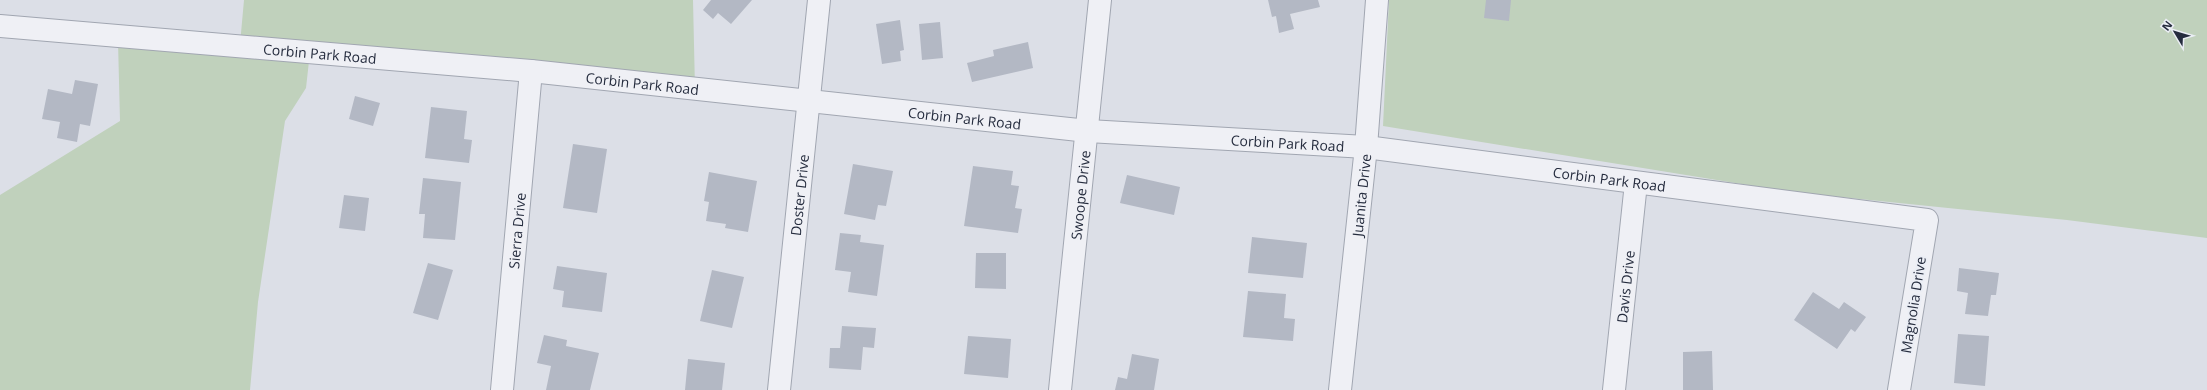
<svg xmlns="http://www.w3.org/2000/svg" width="2207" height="390" viewBox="0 0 2207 390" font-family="'Open Sans',sans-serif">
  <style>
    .green { fill: #c0d1bc }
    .building { fill: #b3b8c4 }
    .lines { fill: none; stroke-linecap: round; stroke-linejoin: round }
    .minor-casing { stroke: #a1a6b1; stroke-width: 24 }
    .minor { stroke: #eff0f5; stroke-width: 22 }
    .labels { text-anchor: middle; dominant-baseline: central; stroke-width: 4; stroke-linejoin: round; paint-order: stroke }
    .street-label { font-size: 14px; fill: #252c3e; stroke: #ebeef5 }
  </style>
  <rect width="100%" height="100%" fill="#dcdfe7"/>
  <path class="green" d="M244 0H693L695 89 309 61 306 88 285 121 258 302 250 390H0V195L120 121 118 41 239 55Z
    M1389 0H2207V238L2067 220 1791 192 1383 126Z"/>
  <path class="building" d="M711 0H752L731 24 718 13 713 19 703 10Z
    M1268 0H1318L1320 7 1290 14 1294 29 1279 33 1276 16 1272 17Z
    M1486 0H1511L1509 21 1484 18Z
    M900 20 904 50 900 51 901 61 882 64 876 24Z
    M940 22 943 58 922 60 919 24Z
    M1028 42 1033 68 972 82 967 63 994 56 993 50Z
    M75 80 98 84 90 126 80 124 77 142 57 138 60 122 42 119 48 89 72 94Z
    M355 96 380 103 373 126 349 119Z
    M431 107 467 111 464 139 472 140 469 163 425 158Z
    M573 144 607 149 597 213 563 208Z
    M853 164 893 171 886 206 878 205 875 220 844 214Z
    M973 166 1013 171 1011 185 1019 186 1015 208 1022 209 1018 233 964 226Z
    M709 172 757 181 748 232 725 228 726 224 706 221 709 202 704 201Z
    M1127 175 1180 187 1174 215 1120 203Z
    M423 178 461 182 455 240 423 238 425 214H419Z
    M344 195 369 198 365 231 339 228Z
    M840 233 861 235 860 242 884 245 877 296 848 292 851 272 835 270Z
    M1252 237 1307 243 1303 278 1248 273Z
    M976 253H1006V289L975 288Z
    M428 263 453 270 438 320 413 313Z
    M557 266 607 273 602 312 562 307 564 291 553 289Z
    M1959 268 1999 273 1996 295H1991L1988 316 1965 314 1968 293 1957 291Z
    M712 270 744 277 732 328 700 321Z
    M1248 291 1286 294 1284 318 1295 319 1293 341 1243 337Z
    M1813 292 1839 309 1844 302 1866 317 1855 332 1851 329 1837 349 1794 320Z
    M842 326 876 328 874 348 863 347 861 370 829 368 830 348H840Z
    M1958 334 1989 336 1985 386 1954 383Z
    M544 335 567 340 566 346 599 353 590 390H546L551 366 537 363Z
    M968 336 1011 339 1008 378 964 374Z
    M1712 351 1713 390H1683V352Z
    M1132 354 1159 359 1154 390H1115L1118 377 1127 379Z
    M688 359 725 363 722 390H685Z"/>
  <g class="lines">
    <defs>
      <g id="minor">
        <path id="s1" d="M0 26 531 71 1088 131 1366 147 1927 220 1899 390"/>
        <path id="s2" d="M502 390 531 71"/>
        <path id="s3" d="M779 390 819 0"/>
        <path id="s4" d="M1060 390 1100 0"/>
        <path id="s5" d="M1340 390 1366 147 1377 0"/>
        <path id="s6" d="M1614 390 1636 183"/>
      </g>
    </defs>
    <use href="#minor" class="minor-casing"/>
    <use href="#minor" class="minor"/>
  </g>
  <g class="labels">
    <g class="street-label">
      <text stroke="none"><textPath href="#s1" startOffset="321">Corbin Park Road</textPath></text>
      <text stroke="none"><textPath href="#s1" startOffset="645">Corbin Park Road</textPath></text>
      <text stroke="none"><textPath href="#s1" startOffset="969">Corbin Park Road</textPath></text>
      <text stroke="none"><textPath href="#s1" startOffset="1293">Corbin Park Road</textPath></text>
      <text stroke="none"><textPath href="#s1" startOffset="1617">Corbin Park Road</textPath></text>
      <text stroke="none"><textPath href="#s3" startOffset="196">Doster Drive</textPath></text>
      <text stroke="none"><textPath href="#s4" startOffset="196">Swoope Drive</textPath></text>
      <text stroke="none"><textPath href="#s5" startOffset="196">Juanita Drive</textPath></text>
      <text stroke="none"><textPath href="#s2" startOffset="160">Sierra Drive</textPath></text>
      <text stroke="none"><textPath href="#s6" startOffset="104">Davis Drive</textPath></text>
      <text transform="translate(1913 305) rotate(-81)">Magnolia Drive</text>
    </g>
  </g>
  <g transform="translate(2175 32) rotate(308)" stroke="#ebeef5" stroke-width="3" paint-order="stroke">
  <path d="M0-3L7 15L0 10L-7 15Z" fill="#252c3e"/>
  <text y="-6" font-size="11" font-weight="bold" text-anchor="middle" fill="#252c3e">N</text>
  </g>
</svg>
